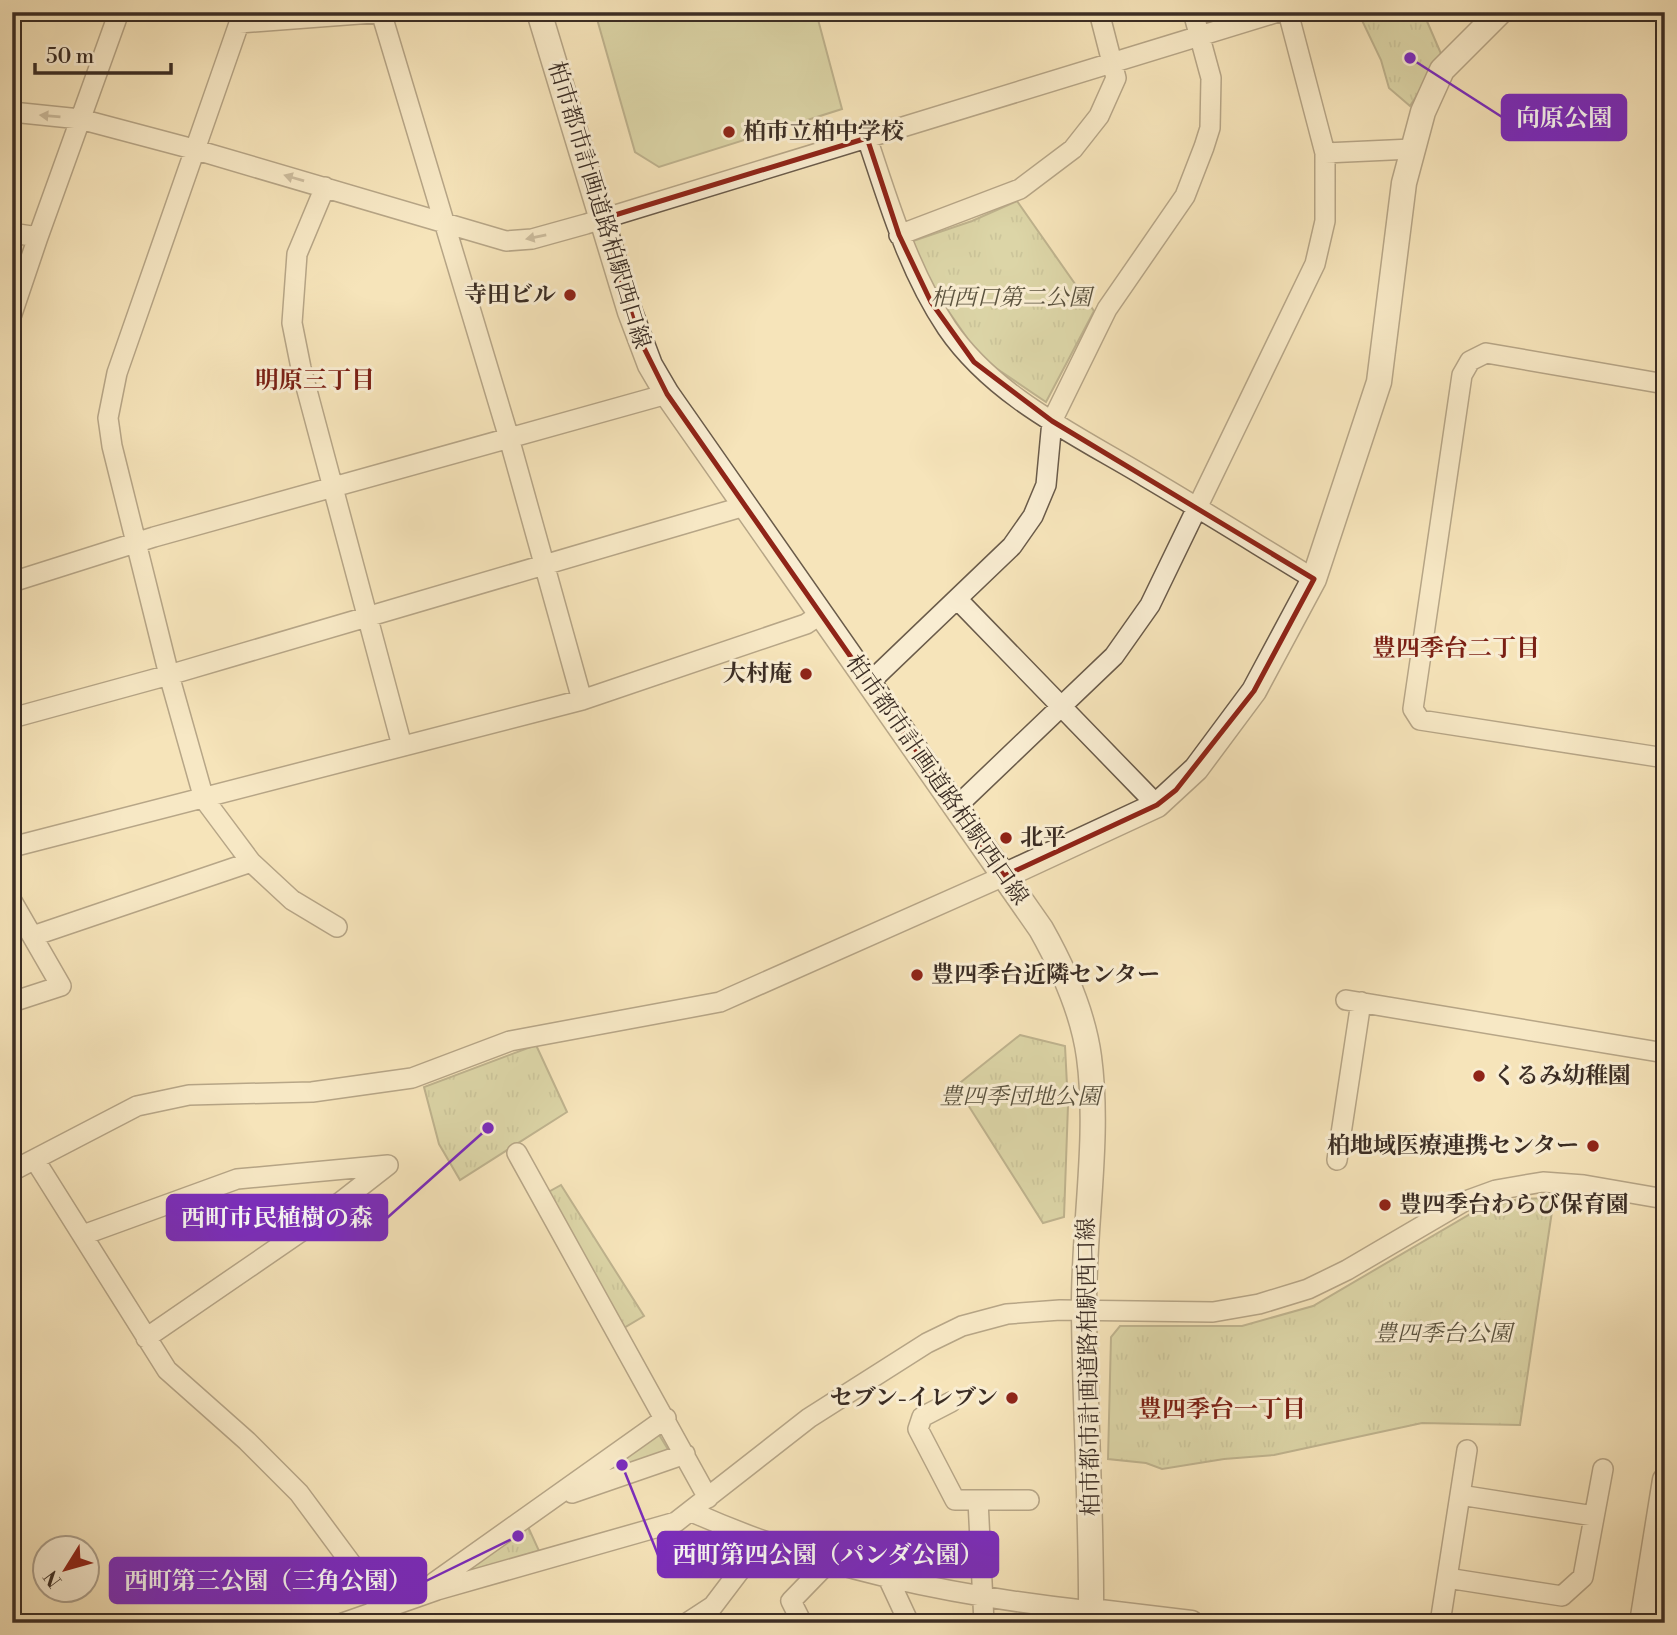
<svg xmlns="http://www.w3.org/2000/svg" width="1677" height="1635" viewBox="0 0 1677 1635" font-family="'Libre Bodoni','Noto Serif JP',serif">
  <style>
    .park { fill: url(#park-tufts); stroke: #7c785a; stroke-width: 2 }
    .pitch { fill: #bcc490; stroke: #7c785a; stroke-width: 2 }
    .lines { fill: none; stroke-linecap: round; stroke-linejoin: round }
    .minor-casing { stroke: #6a5b4a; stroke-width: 22 }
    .tertiary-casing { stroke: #6a5b4a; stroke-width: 27 }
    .minor { stroke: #f9edd2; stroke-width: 19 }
    .tertiary { stroke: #f9edd2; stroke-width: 24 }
    .oneway { fill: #9a8d7b }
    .marked { fill: none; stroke: #8f2418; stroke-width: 5; stroke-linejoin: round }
    .poi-dot { fill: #8f2418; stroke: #f9edd2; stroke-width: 2.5 }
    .labels { text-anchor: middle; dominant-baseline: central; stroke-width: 6; stroke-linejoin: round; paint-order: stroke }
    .poi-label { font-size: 23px; font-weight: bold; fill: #3b2d24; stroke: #f9edd2; text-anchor: start }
    .street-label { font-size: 23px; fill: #3b2d24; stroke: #f9edd2 }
    .park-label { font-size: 23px; font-style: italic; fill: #5b533f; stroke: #f9edd2 }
    .neighbourhood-label { font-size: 24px; font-weight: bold; fill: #7a1f14; stroke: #f9edd2 }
    .leader { fill: none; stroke: #7b2cbf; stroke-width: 2.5 }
    .callout-dot { fill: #7b2cbf; stroke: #f9edd2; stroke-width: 2.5 }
    .callout { fill: #7b2cbf; stroke: #7b2cbf; stroke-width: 2.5 }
    .callout-label { font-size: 24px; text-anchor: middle; font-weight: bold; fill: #fff }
  </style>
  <defs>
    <pattern id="park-tufts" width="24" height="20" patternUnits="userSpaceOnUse" patternTransform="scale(1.75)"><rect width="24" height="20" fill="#bcc490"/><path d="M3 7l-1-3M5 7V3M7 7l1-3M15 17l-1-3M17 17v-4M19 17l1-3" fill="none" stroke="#9aa075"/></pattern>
  </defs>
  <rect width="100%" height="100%" fill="#f6e4ba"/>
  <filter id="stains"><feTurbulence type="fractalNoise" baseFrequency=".00286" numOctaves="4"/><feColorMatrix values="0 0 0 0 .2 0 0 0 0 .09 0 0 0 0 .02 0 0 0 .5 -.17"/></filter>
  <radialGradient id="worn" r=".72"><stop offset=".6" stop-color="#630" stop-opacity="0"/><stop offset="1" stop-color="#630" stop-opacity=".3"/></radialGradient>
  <path class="park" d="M1358 12H1423L1442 56 1410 106 1389 88 1381 60Z
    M1017 201 1094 311 1046 402 981 358 940 299 910 242 972 221Z
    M1020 1035 1065 1046 1068 1105 1064 1217 1043 1223 956 1086Z
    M536 1045 567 1112 460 1180 439 1144 424 1087Z
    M561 1185 644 1316 622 1329 545 1194Z
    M1554 1198 1520 1425 1422 1423 1274 1455 1224 1459 1162 1469 1146 1463 1108 1459 1111 1337 1120 1326H1242L1313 1306 1472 1213 1518 1199Z
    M658 1433 669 1451 593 1479Z
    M524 1518 540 1553 453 1579Z"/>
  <path class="pitch" d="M595 12H816L842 109 659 167 635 152Z"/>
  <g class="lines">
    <defs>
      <path id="minor" d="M243 12 117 373 108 418 112 446 169 675 204 799 251 862 292 900 337 927
        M381 12 509 438 582 700
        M239 23 386 12
        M12 112 80 119 193 149 506 241 532 239 586 224 1278 12
        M867 138C889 203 908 270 947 328 994 397 1076 435 1146 477 1202 510 1258 545 1314 579
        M1325 153 1412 149
        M325 187 297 254 292 323 301 368 402 746
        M12 233 38 237 119 12
        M899 235 1020 189 1073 149 1099 116 1116 78 1099 12
        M12 314 38 237
        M1665 384 1486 353 1470 361 1462 375 1413 709 1420 720 1665 758
        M12 582 154 537 667 394
        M958 600 1157 805
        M869 683 1012 546 1033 516 1046 485 1052 421 1107 309 1185 196 1204 147 1210 128 1211 78 1193 12
        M12 718 169 675 745 506
        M956 807 1114 656 1150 605 1315 264 1325 221V153L1288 12
        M12 847 582 700 806 624 821 614
        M12 901 61 986 12 1002
        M33 936 251 862
        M1346 1000 1665 1053
        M517 1153 708 1498
        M35 1160 167 1370 247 1441 299 1493 353 1566 373 1596 385 1623
        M1337 1160 1361 1002
        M12 1171 137 1106 189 1095 312 1092 412 1078 510 1041 720 1002 1004 876
        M83 1235 237 1179 388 1165 315 1222 146 1338
        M951 1402 922 1417 918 1429 955 1500H978L984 1623
        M572 1493 685 1454
        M1460 1495 1594 1516
        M978 1500H1029
        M692 1512C819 1569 953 1596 1091 1611
        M1447 1578 1562 1596 1583 1577 1603 1469
        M889 1580 909 1623
        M437 1590 435 1582 666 1418
        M343 1623 437 1590 676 1522 809 1418 927 1343 962 1326 1007 1314 1060 1310 1213 1312 1259 1304 1308 1289 1347 1270 1463 1202 1496 1190 1543 1182 1584 1185 1665 1199
        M687 1623 713 1606 757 1548 759 1540
        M802 1623 791 1601 824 1567 827 1560
        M1440 1623 1467 1450"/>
      <path id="tertiary" d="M539 12 630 312 650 365 667 394 1041 929C1063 968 1083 1012 1089 1057 1100 1139 1083 1228 1084 1311 1085 1415 1092 1519 1091 1623
        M1004 876 1157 805 1196 769 1254 691 1314 579 1379 382 1404 183 1423 112 1442 70 1500 12
        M1091 1611 1191 1623
        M1642 1623 1665 1480"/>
    </defs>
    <use href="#minor" class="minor-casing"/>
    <use href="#tertiary" class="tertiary-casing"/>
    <use href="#minor" class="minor"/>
    <use href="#tertiary" class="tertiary"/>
  </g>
  <defs><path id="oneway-solid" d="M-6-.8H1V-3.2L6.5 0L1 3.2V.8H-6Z" transform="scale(1.75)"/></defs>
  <g class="oneway">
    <use href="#oneway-solid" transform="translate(50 116) rotate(-175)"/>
    <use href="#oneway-solid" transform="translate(294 178) rotate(-164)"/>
    <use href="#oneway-solid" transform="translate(536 237) rotate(168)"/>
  </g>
  <path d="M0 0H1677V1635H0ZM867 138 899 235 931 302 974 362 1052 421 1314 579 1254 691 1176 790 1157 805 1004 876 667 394 639 338 602 219Z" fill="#f6e4ba" fill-opacity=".55" fill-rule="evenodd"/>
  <path class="marked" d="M867 138 899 235 931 302 974 362 1052 421 1314 579 1254 691 1176 790 1157 805 1004 876 667 394 639 338 602 219Z"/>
  <g class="poi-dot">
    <circle cx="729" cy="132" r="7"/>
    <circle cx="570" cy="295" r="7"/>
    <circle cx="806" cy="674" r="7"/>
    <circle cx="1006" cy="838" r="7"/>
    <circle cx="917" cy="975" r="7"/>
    <circle cx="1479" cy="1076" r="7"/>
    <circle cx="1593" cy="1146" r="7"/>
    <circle cx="1385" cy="1205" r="7"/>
    <circle cx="1012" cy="1398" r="7"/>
  </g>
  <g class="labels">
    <g class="poi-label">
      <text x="743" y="132">柏市立柏中学校</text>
      <text x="556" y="295" text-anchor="end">寺田ビル</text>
      <text x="792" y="674" text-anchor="end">大村庵</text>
      <text x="1020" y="838">北平</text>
      <text x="931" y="975">豊四季台近隣センター</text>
      <text x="1493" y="1076">くるみ幼稚園</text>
      <text x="1579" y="1146" text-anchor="end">柏地域医療連携センター</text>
      <text x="1399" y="1205">豊四季台わらび保育園</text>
      <text x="998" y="1398" text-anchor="end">セブン-イレブン</text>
    </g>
    <g class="street-label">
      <text transform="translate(599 205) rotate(73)">柏市都市計画道路柏駅西口線</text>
      <text transform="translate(937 780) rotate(55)">柏市都市計画道路柏駅西口線</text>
      <text transform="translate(1089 1367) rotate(-91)">柏市都市計画道路柏駅西口線</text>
    </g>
    <g class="park-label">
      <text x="1011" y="298">柏西口第二公園</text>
      <text x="1020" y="1097">豊四季団地公園</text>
      <text x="1443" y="1334">豊四季台公園</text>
    </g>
    <g class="neighbourhood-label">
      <text x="315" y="381">明原三丁目</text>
      <text x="1456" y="649">豊四季台二丁目</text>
      <text x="1222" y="1410">豊四季台一丁目</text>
    </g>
  </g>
  <path class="leader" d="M1410 58L1502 117M488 1128L387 1218M622 1465L658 1555M518 1536L426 1581"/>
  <g class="callout-dot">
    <circle cx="1410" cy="58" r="7"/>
    <circle cx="488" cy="1128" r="7"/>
    <circle cx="622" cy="1465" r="7"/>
    <circle cx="518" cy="1536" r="7"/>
  </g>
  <g class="callout">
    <rect x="1502" y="95" width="124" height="45" rx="7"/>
    <rect x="167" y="1195" width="220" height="45" rx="7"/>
    <rect x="658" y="1532" width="340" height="45" rx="7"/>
    <rect x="110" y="1558" width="316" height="45" rx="7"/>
  </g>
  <g class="callout-label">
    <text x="1564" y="126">向原公園</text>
    <text x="277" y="1226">西町市民植樹の森</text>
    <text x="828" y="1563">西町第四公園（パンダ公園）</text>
    <text x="268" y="1589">西町第三公園（三角公園）</text>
  </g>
  <rect width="1677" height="1635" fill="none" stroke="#f6e4ba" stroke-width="42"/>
  <rect x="14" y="14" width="1649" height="1607" fill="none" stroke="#3b2d24" stroke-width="3.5"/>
  <rect x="21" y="21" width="1635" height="1593" fill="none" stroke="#3b2d24" stroke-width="2"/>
  <g transform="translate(66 1569) rotate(233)"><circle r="33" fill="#f9edd2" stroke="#ada08c" stroke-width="2"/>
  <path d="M0-5L12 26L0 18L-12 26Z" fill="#8f2418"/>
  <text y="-10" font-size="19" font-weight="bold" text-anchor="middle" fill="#3b2d24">N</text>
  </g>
  <path d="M35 63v10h136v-10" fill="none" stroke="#3b2d24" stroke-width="3.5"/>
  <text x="46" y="63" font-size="21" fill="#3b2d24" stroke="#f9edd2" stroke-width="5" paint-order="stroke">50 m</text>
  <rect width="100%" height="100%" filter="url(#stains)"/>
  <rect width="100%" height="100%" fill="url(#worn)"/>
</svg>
